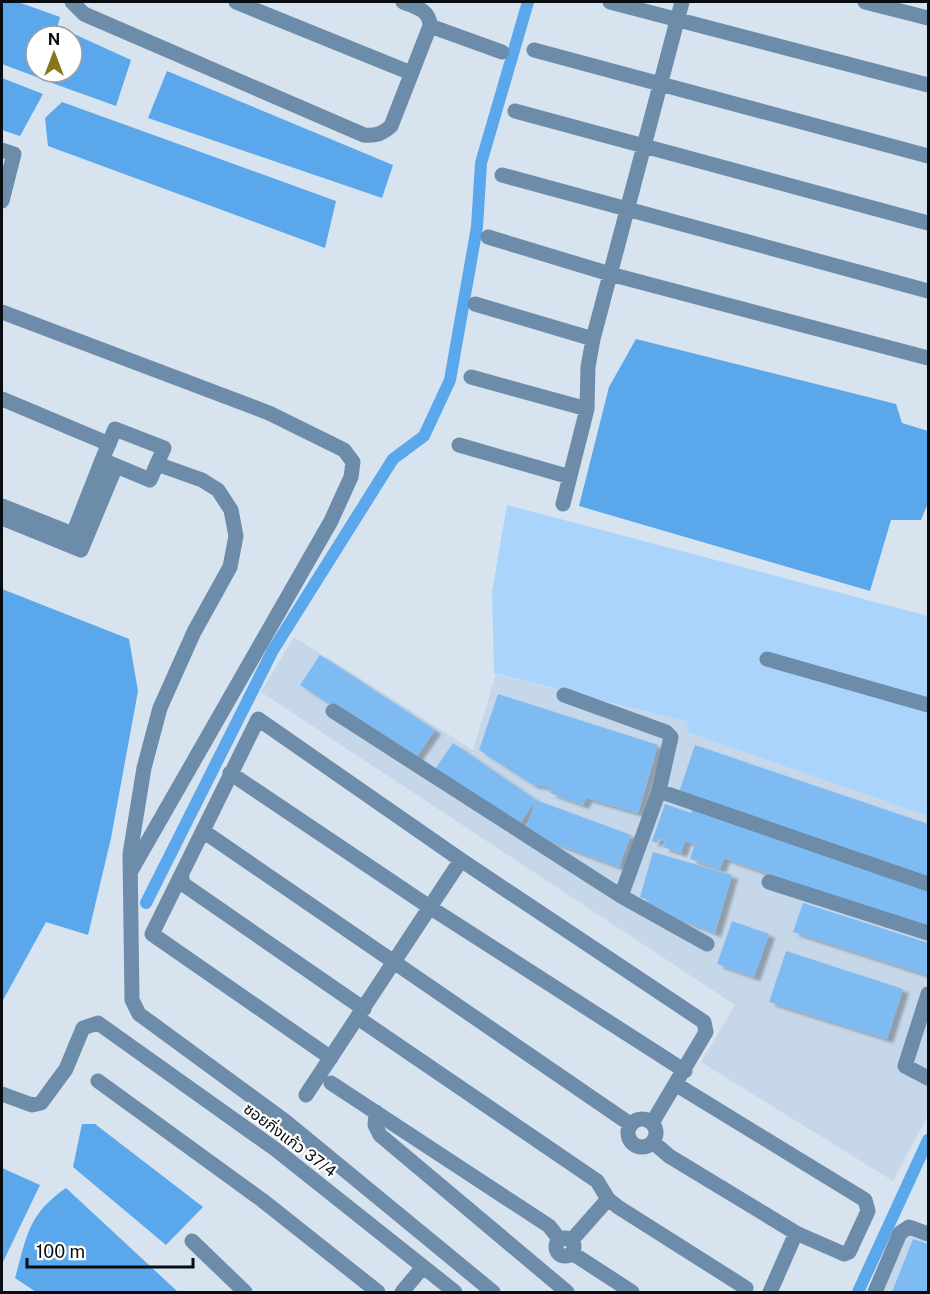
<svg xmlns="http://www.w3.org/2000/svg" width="930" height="1294" viewBox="0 0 930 1294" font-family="'Public Sans','Noto Sans Thai',sans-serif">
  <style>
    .built { fill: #c5d7e9 }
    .green { fill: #abd4fc }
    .water { fill: #5aa7eb }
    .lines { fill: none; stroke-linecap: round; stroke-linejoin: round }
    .canal { stroke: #5aa7eb; stroke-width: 12 }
    .building { fill: #7fbbf3; filter: url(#shadow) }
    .minor { stroke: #6d8ca9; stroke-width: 15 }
    .labels { text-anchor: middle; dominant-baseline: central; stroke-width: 4.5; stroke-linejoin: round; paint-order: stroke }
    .street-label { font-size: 16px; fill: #090d11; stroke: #fff }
  </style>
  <defs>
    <filter id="shadow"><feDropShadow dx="6" dy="4" stdDeviation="1.5" flood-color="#0004"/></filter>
  </defs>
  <rect width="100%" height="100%" fill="#d7e3ef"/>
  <path class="built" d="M294 637 473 750 496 674 688 722V732L928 816V1115L893 1181 701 1062 735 1005 261 692Z
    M912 1220 928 1226V1292H883Z"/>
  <path class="green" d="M507 505 928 616V816L687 732 688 722 494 673 492 592Z"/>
  <path class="water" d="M2 2H18L60 17 55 36H36V72H44L42 79 2 64Z
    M68 34H74L131 60 116 106 52 83 49 72H72V36H65Z
    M167 71 393 165 382 198 148 118Z
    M2 78 43 94 20 136 2 130Z
    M62 102 336 201 325 248 48 146 45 118Z
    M636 339 896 404 902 423 928 431V503L921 520H891L870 591 579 506 609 387Z
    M2 589 129 639 138 691 111 838 88 935 46 922 2 1002Z
    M82 1124H95L203 1207 166 1245 73 1167Z
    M2 1168 40 1185 2 1264Z
    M66 1188 178 1292H36L15 1278C27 1236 28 1214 66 1188Z"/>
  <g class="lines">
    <path class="canal" d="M146 903 273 650 393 459 424 436 450 380 477 227 481 163 528 2
      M858 1292 928 1140"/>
  </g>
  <path class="building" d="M320 655 435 730 415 759 300 685Z
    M498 694 658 745 638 813 586 798 583 805 550 793 552 788 532 784 479 750Z
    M453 743 536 800 516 829 433 772Z
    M695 745 928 824V932L724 858 720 869 690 859 695 844 685 841 681 853 663 847 665 841 658 839 657 843 652 841 665 804 691 813 695 800 678 795Z
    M536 800 631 835 619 867 525 832Z
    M653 852 732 875 715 933 650 908V901L640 897Z
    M803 903 928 943 927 975 793 932Z
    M732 921 769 934 754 977 717 964Z
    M786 951 903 989 887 1039 769 1002Z
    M913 1239 928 1244V1292H892Z"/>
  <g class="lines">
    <path class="minor" d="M72 2 84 14 364 135C376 136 382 134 391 126L430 26C430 10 416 7 403 2
      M236 2 411 73
      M610 2 928 85
      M865 2 928 18
      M430 26 502 52
      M534 50 928 156
      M515 111 928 223
      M2 150 14 154 2 201
      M502 175 928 291
      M488 237 610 274 928 358
      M475 304 593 339
      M2 312 269 413 344 450 353 462 351 477 331 521 132 869
      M471 377 587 409
      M2 399 109 444
      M115 429 164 448 150 480 102 460Z
      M459 445 570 477
      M157 464 202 480 218 490 231 510 236 536 230 567 194 632 160 708 144 768 130 854 132 1000 139 1014 285 1121 493 1292
      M563 504 587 409 588 367 593 339 682 2
      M2 506 73 534 102 460
      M2 518 81 550 116 466
      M767 659 928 705
      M564 695 666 732 671 737 659 791 621 896
      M333 711 621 896 707 944
      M230 773 431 908 685 1071
      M659 791 928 884
      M203 831 630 1124
      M182 878 183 884 364 1009
      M769 882 928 933
      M928 994 905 1066 928 1078
      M358 1018 597 1181 608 1199 618 1207 746 1288
      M331 1058 152 934 258 719 461 860 704 1022 706 1032 652 1123
      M98 1081 262 1200 378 1292
      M331 1083 549 1226 560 1240
      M677 1085 865 1200 868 1211 849 1252 844 1254 796 1233
      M2 1094 32 1105 41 1103 66 1069 83 1028 98 1023 275 1149 455 1292
      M306 1095 461 860
      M376 1112 375 1125 380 1135 567 1292
      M628 1133a14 14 0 1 1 28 0a14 14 0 1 1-28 0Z
      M653 1142 669 1156 796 1233 770 1292
      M556 1247a9 9 0 1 1 18 0a9 9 0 1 1-18 0Z
      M192 1241 245 1292
      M571 1241 608 1199
      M572 1253 632 1292
      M402 1292 423 1267
      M875 1292 900 1233 909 1227 928 1234"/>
  </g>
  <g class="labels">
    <g class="street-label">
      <text transform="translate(290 1140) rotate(37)">ซอยกิ่งแก้ว 37/4</text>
    </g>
  </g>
  <rect width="930" height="1294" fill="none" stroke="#090d11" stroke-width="6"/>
  <g transform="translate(54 54)"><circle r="28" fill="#ffffff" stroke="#9d9ea0" stroke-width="1.5"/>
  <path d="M0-4.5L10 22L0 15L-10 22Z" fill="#88761a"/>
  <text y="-9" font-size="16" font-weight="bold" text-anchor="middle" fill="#090d11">N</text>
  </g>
  <path d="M27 1258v9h166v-9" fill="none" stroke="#090d11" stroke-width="3"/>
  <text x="36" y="1258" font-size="18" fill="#090d11" stroke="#ffffff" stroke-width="4.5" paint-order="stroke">100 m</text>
</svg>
